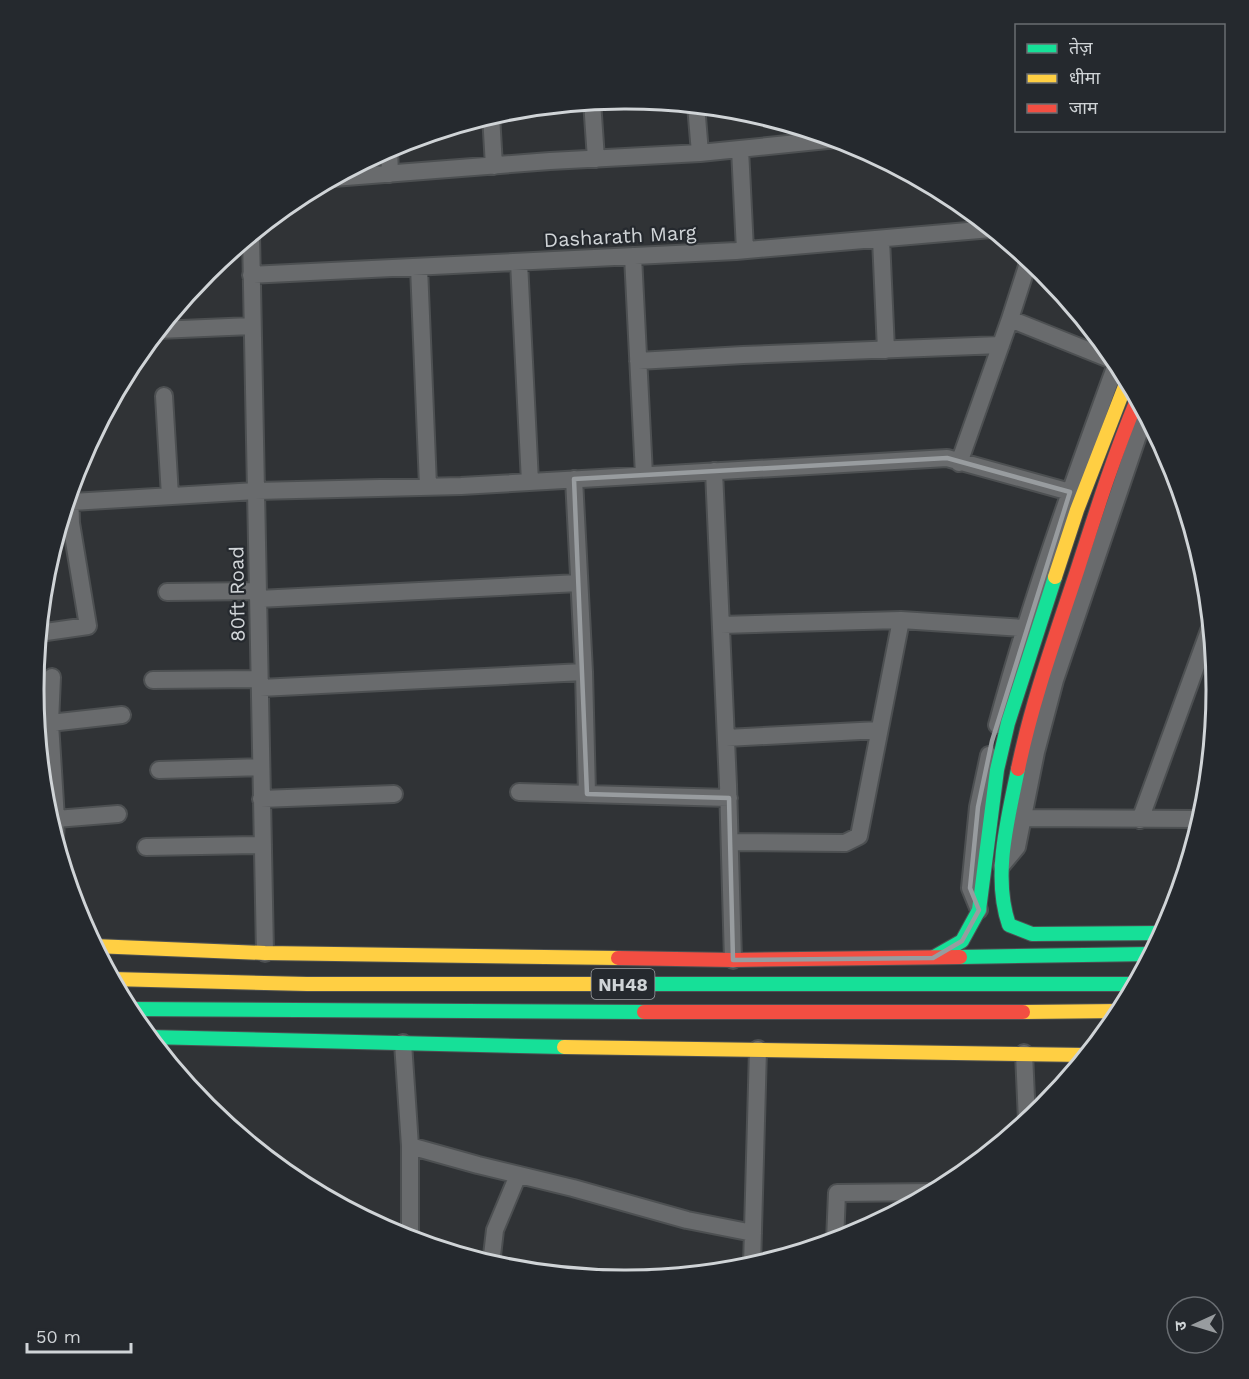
<svg xmlns="http://www.w3.org/2000/svg" width="1249" height="1379" viewBox="0 0 1249 1379" font-family="'Work Sans','Noto Sans Devanagari',sans-serif">
  <style>
    .lines { fill: none; stroke-linecap: round; stroke-linejoin: round }
    .street-casing { stroke: #4d5052; stroke-width: 20 }
    .fast-casing { stroke: #4d5052; stroke-width: 16 }
    .slow-casing { stroke: #4d5052; stroke-width: 16 }
    .jam-casing { stroke: #4d5052; stroke-width: 16 }
    .street { stroke: #696b6d; stroke-width: 16 }
    .fast { stroke: #16e098; stroke-width: 14 }
    .slow { stroke: #ffcf43; stroke-width: 14 }
    .jam { stroke: #f24e42; stroke-width: 14 }
    .marked { fill: none; stroke: #989c9f; stroke-width: 4.5; stroke-linejoin: round }
    .labels { text-anchor: middle; dominant-baseline: central; stroke-width: 4.5; stroke-linejoin: round; paint-order: stroke }
    .shield { fill: #25292e; stroke: #9da1a4; stroke-width: 1.5 }
    .shield-label { font-size: 18px; font-weight: bold; fill: #d0d4d7 }
    .street-label { font-size: 20px; fill: #d0d4d7; stroke: #25292e }
    .rim { fill: none; stroke: #d0d4d7; stroke-width: 3 }
  </style>
  <rect width="100%" height="100%" fill="#303336"/>
  <g class="lines">
    <defs>
      <path id="street" d="M592 101 596 159
        M696 105 700 153
        M491 115 494 166
        M389 148 390 174
        M740 149 745 250
        M333 178 550 161 700 153 837 139
        M251 235 265 953
        M881 239 886 350
        M633 256 644 475
        M519 262 530 482
        M419 267 428 486
        M251 275 736 251 991 229
        M1010 319 1117 362
        M158 330 252 326
        M638 361 743 355 1001 345
        M164 396 170 496
        M959 463 1010 319 1029 260
        M714 471 728 785 733 960
        M574 479 584 672 587 794 729 798
        M72 502 256 491 461 486 947 458 1070 492
        M167 592 258 591
        M258 599 579 583
        M721 625 901 620 1024 628
        M39 633 88 626 71 523 70 489
        M52 677 50 723 56 819 55 839
        M153 680 259 679
        M260 688 584 672
        M50 723 122 715
        M997 725C1030 602 1073 482 1117 362
        M726 738 879 730
        M159 770 261 767
        M519 792 590 794
        M261 799 394 794
        M1023 818 1200 819
        M56 819 118 814
        M1140 820 1210 628
        M730 842 845 843 859 836 901 620
        M146 847 263 845
        M1002 865 1017 847 1036 752 1055 680 1145 415
        M979 910 970 888 978 807 989 755
        M403 1043 410 1146V1240
        M1024 1053 1027 1121
        M410 1146 478 1165 573 1188 687 1220 753 1233
        M835 1241 837 1193 933 1192
        M491 1264 495 1230 518 1175
        M752 1266 758 1049"/>
      <path id="fast" d="M1018 769C1008 819 992 876 1009 925L1032 934 1162 933
        M934 957 962 941 979 910 997 770 1008 723 1055 577
        M960 957 1151 954
        M598 984H1134
        M128 1009 644 1012
        M148 1037 564 1047"/>
      <path id="slow" d="M1055 577 1077 510 1127 381
        M94 946 265 953 618 958
        M112 979 307 984H598
        M1023 1012 1120 1011
        M564 1047 1086 1055"/>
      <path id="jam" d="M1018 769C1032 701 1056 635 1078 568 1096 512 1114 455 1137 400
        M618 958 733 960 960 957
        M644 1012H1023"/>
    </defs>
    <use href="#street" class="street-casing"/>
    <use href="#fast" class="fast-casing"/>
    <use href="#slow" class="slow-casing"/>
    <use href="#jam" class="jam-casing"/>
    <use href="#street" class="street"/>
    <use href="#fast" class="fast"/>
    <use href="#slow" class="slow"/>
    <use href="#jam" class="jam"/>
  </g>
  <path class="marked" d="M947 458 1070 492 992 741 978 807 970 888 979 910 962 941 933 958 733 960 729 798 587 794 574 479Z"/>
  <g class="labels">
    <rect class="shield" x="591.5" y="969" width="63" height="30" rx="4.5"/>
    <g class="shield-label">
      <text x="623" y="984">NH48</text>
    </g>
    <g class="street-label">
      <text transform="translate(620 236) rotate(-3)">Dasharath Marg</text>
      <text transform="translate(237 594) rotate(-91)">80ft Road</text>
    </g>
  </g>
  <path d="M0 0H1249V1379H0ZM624 109H626A580 580 0 0 1 1206 689V690A580 580 0 0 1 626 1270H624A580 580 0 0 1 44 690V689A580 580 0 0 1 624 109Z" fill="#25292e" fill-rule="evenodd"/>
  <path class="rim" d="M624 109H626A580 580 0 0 1 1206 689V690A580 580 0 0 1 626 1270H624A580 580 0 0 1 44 690V689A580 580 0 0 1 624 109Z"/>
  <rect x="1015" y="24" width="210" height="108" fill="#25292e" stroke="#696d72" stroke-width="1.5"/>
  <rect x="1027" y="44" width="30" height="9" fill="#16e098" stroke="#696d72" stroke-width="1.5"/>
  <text x="1069" y="54" font-size="18" fill="#d0d4d7">तेज़</text>
  <rect x="1027" y="74" width="30" height="9" fill="#ffcf43" stroke="#696d72" stroke-width="1.5"/>
  <text x="1069" y="84" font-size="18" fill="#d0d4d7">धीमा</text>
  <rect x="1027" y="104" width="30" height="9" fill="#f24e42" stroke="#696d72" stroke-width="1.5"/>
  <text x="1069" y="114" font-size="18" fill="#d0d4d7">जाम</text>
  <g transform="translate(1195 1325) rotate(266)"><circle r="28" fill="#25292e" stroke="#696d72" stroke-width="1.5"/>
  <path d="M0-4.5L10 22L0 15L-10 22Z" fill="#989c9f"/>
  <text y="-9" font-size="16" font-weight="bold" text-anchor="middle" fill="#d0d4d7">उ</text>
  </g>
  <path d="M27 1343v9h104v-9" fill="none" stroke="#d0d4d7" stroke-width="3"/>
  <text x="36" y="1343" font-size="18" fill="#d0d4d7" stroke="#25292e" stroke-width="4.5" paint-order="stroke">50 m</text>
</svg>
